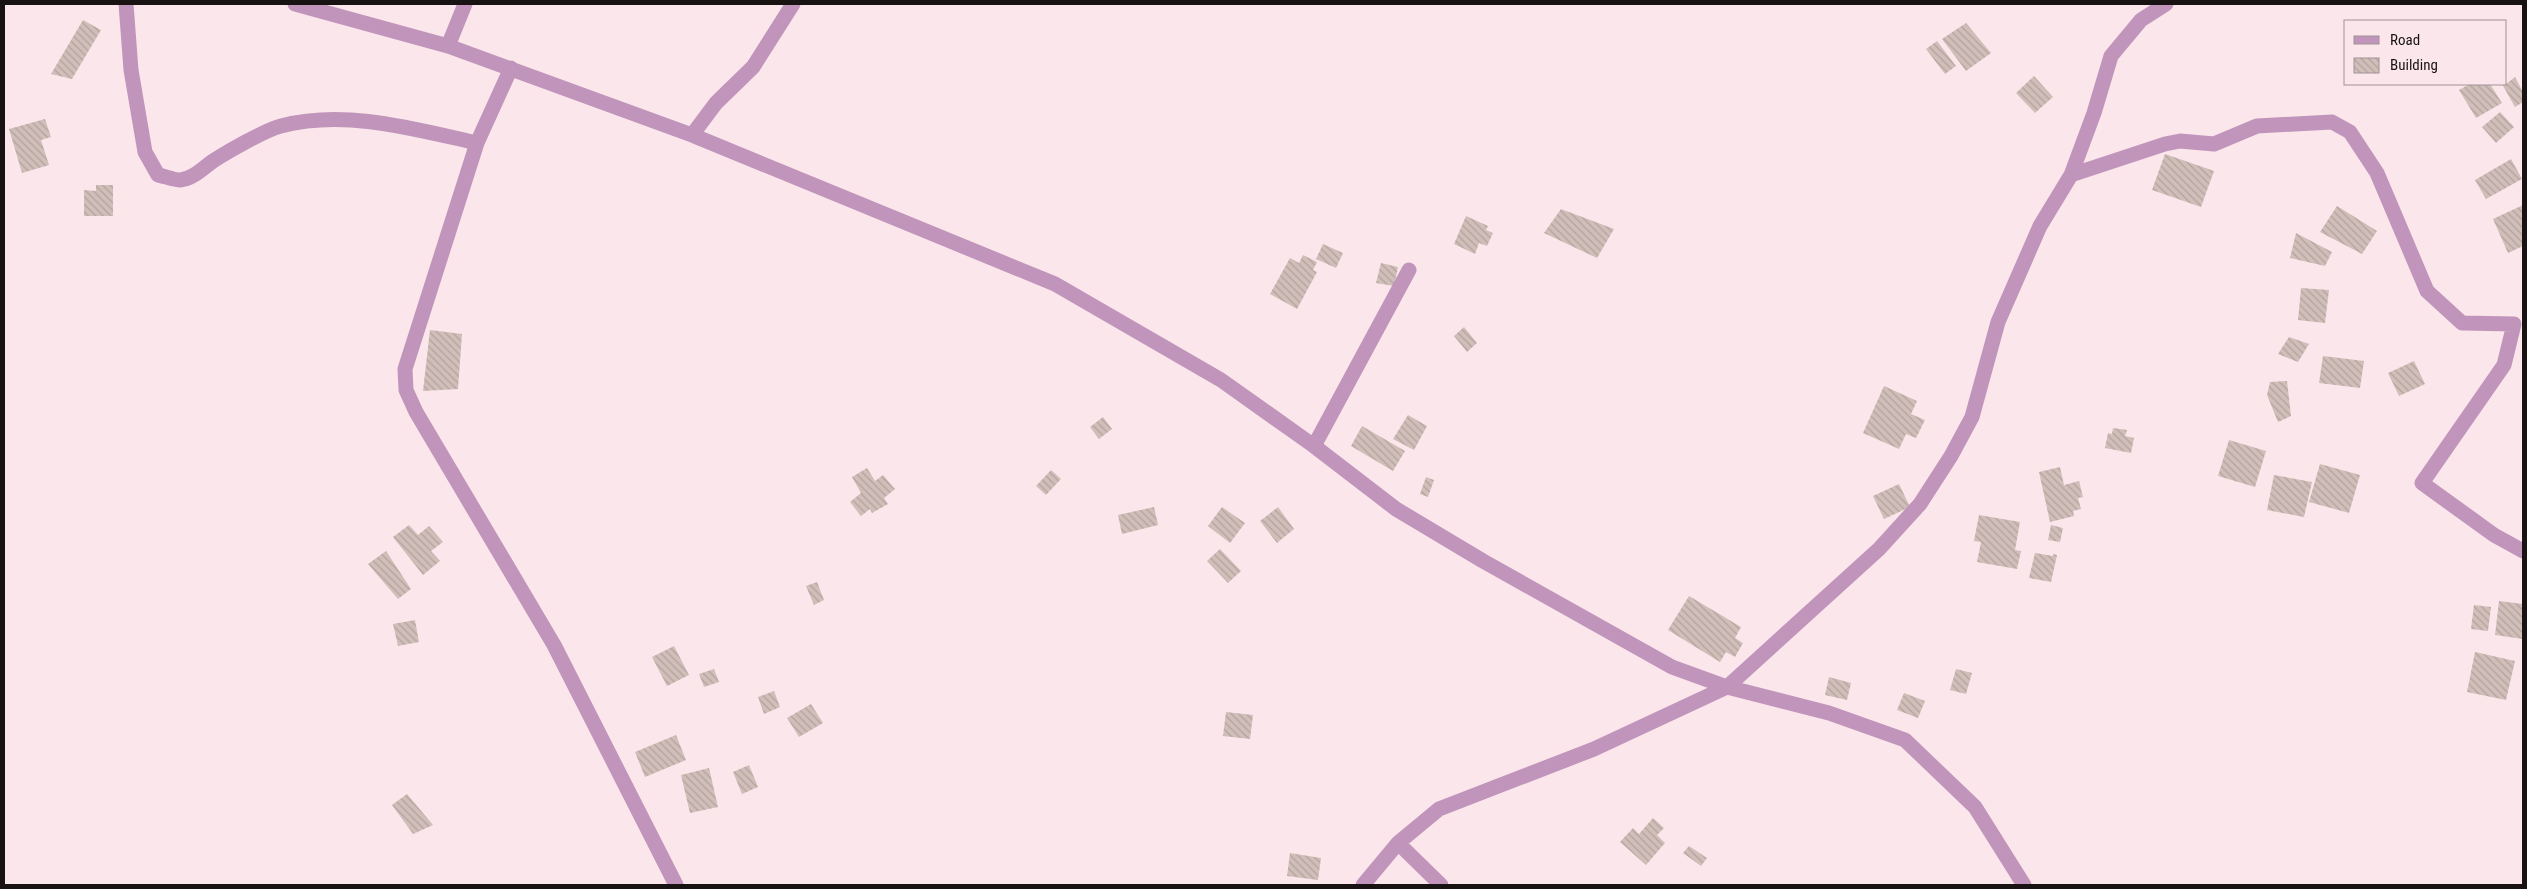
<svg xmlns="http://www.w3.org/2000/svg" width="2527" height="889" viewBox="0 0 2527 889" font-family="'Roboto Condensed',sans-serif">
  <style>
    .building { fill: url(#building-back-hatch) }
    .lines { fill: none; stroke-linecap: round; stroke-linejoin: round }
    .minor { stroke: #c195bb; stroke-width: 15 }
  </style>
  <defs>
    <pattern id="building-back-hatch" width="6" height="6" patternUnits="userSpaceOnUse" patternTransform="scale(1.25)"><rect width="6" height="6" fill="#d0beb9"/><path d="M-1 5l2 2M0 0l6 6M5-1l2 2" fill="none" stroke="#b2a29e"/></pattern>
  </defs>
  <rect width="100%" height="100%" fill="#fbe7eb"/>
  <path class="building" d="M83 20 101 30 72 79 51 74Z
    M1966 23 1991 53 1966 71 1942 39Z
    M1937 41 1956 66 1945 74 1926 49Z
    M2034 76 2053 97 2035 113 2016 93Z
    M2515 77 2523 92V102L2515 107 2502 84H2506Z
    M2470 84H2490L2502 103 2476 118 2459 90Z
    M2500 112 2514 127 2496 143 2482 127Z
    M45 119 51 137 41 140 49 165 22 173 9 129Z
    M2165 154 2214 171 2201 207 2152 190Z
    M2511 159 2522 179 2486 199 2475 180Z
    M96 185H113V216H84V190L96 191Z
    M2523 205V246L2508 253 2493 219Z
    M2337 206 2377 231 2362 254 2320 232Z
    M1561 209 1614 229 1597 258 1544 233Z
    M1466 216 1488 226 1486 230 1493 233 1487 246 1479 243 1475 254 1454 244Z
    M2296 233 2332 252 2325 266 2290 258Z
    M1323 244 1343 253 1336 268 1316 259Z
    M1303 255 1317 262 1313 270 1317 272 1297 309 1270 294 1290 258 1299 263Z
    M1381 263 1398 267 1394 286 1376 283Z
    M2301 288 2329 290 2325 323 2298 320Z
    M1464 327 1477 343 1467 352 1454 336Z
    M430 330 462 334 458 389 423 391Z
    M2289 337 2309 344 2298 362 2278 354Z
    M2323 356 2364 361 2360 388 2319 383Z
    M2414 361 2425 384 2399 396 2388 373Z
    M2287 381 2291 416 2278 422 2267 395 2270 382Z
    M1884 386 1917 401 1911 414 1925 420 1916 438 1906 434 1899 449 1863 433Z
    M1408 415 1427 426 1414 450 1393 439Z
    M1103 417 1112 429 1099 439 1090 427Z
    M1362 426 1405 451 1393 471 1351 446Z
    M2113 428 2127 430 2125 436 2134 438 2131 453 2105 448 2108 433 2112 434Z
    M2229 440 2266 451 2255 487 2218 476Z
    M2320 464 2360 475 2349 513 2309 502Z
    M2060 467 2064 485 2079 481 2083 497 2078 498 2081 509 2073 511 2074 516 2050 522 2039 472Z
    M867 468 875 481 883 475 895 489 884 498 888 504 872 513 870 509 861 516 850 502 861 493 852 477Z
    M1051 470 1061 479 1046 495 1036 486Z
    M2274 475 2312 482 2304 517 2267 510Z
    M1426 477 1434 480 1428 497 1420 494Z
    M1899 484 1910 507 1884 519 1873 496Z
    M1154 507 1158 525 1122 534 1118 515Z
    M1222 507 1245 523 1230 543 1208 526Z
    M1278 507 1294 529 1277 543 1260 521Z
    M1979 515 2020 522 2015 550 2021 551 2017 569 1977 562 1981 542 1974 541Z
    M409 525 418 535 429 526 443 542 431 551 440 561 423 575 393 537Z
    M2051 525 2063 528 2060 542 2048 540Z
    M1220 549 1241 571 1228 583 1207 561Z
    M386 551 411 589 398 599 368 564Z
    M2035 553 2053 556V554L2057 555 2051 582 2029 578Z
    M817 582 824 600 814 605 806 586Z
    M1689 596 1741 627 1735 638 1743 643 1735 657 1726 652 1720 662 1668 630Z
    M2499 601 2523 604V639L2495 635Z
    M2474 605 2491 607 2488 631 2471 629Z
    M415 620 419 642 398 646 393 624Z
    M674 646 689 675 667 686 652 657Z
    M2475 652 2515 661 2506 700 2467 692Z
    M714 669 719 682 704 687 699 674Z
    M1956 669 1972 673 1966 694 1950 690Z
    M1829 677 1851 683 1847 700 1825 695Z
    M774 691 780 707 764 714 758 697Z
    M1904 693 1925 701 1918 718 1897 710Z
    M811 704 823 723 799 737 787 718Z
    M1226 712 1253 715 1250 739 1223 736Z
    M676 735 686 760 645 777 635 752Z
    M749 765 758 787 742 794 733 772Z
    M709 768 718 807 690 813 681 775Z
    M407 794 433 825 413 834 392 805Z
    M1653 818 1664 828 1657 835 1665 843 1646 865 1620 842 1633 828 1639 834Z
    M1689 846 1707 858 1701 866 1683 853Z
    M1290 853 1321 858 1318 880 1287 876Z"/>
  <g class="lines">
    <path class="minor" d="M126 4 131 70 145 152 158 175C164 176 174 180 180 180 193 179 203 168 213 161 227 152 265 130 281 126 345 109 414 129 477 143
      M295 4 448 46 692 135 1055 284 1221 380 1314 446 1396 509 1483 561 1672 667 1727 687 1829 713 1905 740 1975 807 2024 885
      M448 46 465 4
      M511 68 477 143 405 369 406 390 416 412 554 645 676 885
      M692 135 716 103 753 67 793 4
      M2071 175 2165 144 2180 141 2214 144 2257 126 2332 122 2350 132 2377 173 2427 291 2462 323 2514 324 2504 365 2422 483 2494 535 2523 551
      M1314 446 1409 270
      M1398 843 1441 885
      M1363 885 1398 843 1439 809 1594 749 1727 687 1879 549 1920 504 1951 456 1972 417 1998 322 2040 226 2071 175 2094 113 2111 56 2141 20 2166 4"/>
  </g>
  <rect width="2527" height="889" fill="none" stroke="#181213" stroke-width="10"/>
  <rect x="2344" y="20" width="162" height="65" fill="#fbe7eb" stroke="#a09295"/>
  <rect x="2354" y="36" width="25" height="8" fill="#c195bb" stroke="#a09295"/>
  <text x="2390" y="45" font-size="15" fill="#181213">Road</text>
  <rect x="2354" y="58" width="25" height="15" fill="url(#building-back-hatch)" stroke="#a09295"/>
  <text x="2390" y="70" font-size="15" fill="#181213">Building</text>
</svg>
